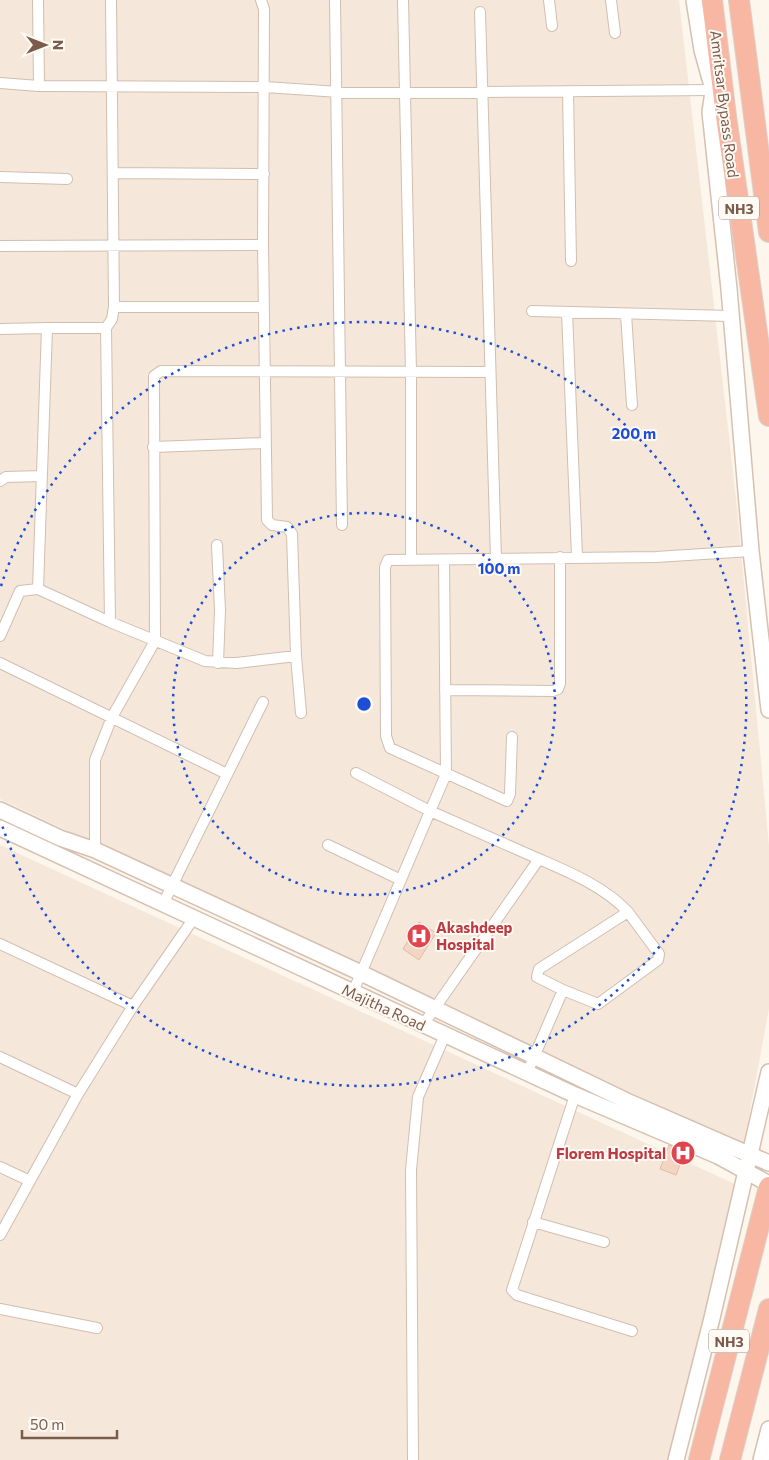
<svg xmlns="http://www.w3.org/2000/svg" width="769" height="1460" viewBox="0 0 769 1460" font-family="Commissioner,sans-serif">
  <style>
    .residential { fill: #f5e8da }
    .building { fill: #f3d5c3; stroke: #e6bba3 }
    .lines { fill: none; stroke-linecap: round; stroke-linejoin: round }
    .street-casing { stroke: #d1beb0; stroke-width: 12 }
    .secondary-casing { stroke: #d6c0b0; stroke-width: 18 }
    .highway-casing { stroke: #dad1cd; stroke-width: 22 }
    .street { stroke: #fff; stroke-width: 10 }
    .secondary { stroke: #fff; stroke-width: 15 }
    .highway { stroke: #f7b7a3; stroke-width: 20 }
    .ring { fill: none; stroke: #1d4ed8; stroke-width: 2.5; stroke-dasharray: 2.5 5 }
    .labels { text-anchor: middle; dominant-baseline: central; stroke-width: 4; stroke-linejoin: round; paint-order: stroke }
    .shield { fill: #fffaf3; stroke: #a28b7f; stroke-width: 1 }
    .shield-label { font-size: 14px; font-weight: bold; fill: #7a5c4d }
    .street-label { font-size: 15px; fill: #7a5c4d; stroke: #fffaf3 }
    .health-label { font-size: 15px; font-weight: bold; fill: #be3a42; stroke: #fffaf3; text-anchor: start }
    .centre { fill: #1d4ed8; stroke: #fffaf3; stroke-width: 2.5 }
    .ring-label { font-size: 15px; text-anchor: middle; font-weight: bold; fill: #1d4ed8; stroke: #fffaf3; stroke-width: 4; stroke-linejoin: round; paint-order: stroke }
  </style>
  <rect width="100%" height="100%" fill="#fdf6ec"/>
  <path class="residential" d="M0 0H679L736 498 769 846V1009L743 1148 0 799Z
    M0 845 739 1186 667 1460H0Z"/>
  <path class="building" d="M419 922 436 933 419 960 403 949Z
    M669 1145 685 1152 676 1175 660 1169Z"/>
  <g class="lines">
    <defs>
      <path id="street" d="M38 0 39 86
        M261 0 264 9 263 245 267 520 272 525 287 527 292 534 296 656 301 713
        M335 0 342 525
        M403 0 411 373V560
        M549 0 552 26
        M611 0 615 33
        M480 12 496 560
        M0 83 39 86 265 87 354 93 713 90
        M568 91 571 261
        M113 173 264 174
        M0 177 67 179
        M0 246 263 245
        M114 307H263
        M532 311 731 316
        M567 312 577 556
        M626 314 632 405
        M47 328H106L110 622
        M106 328 112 319 114 307 111 0
        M0 329 47 328 38 589 110 622 205 661 236 663 296 656
        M153 447 265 443
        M0 481 6 477 42 476
        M217 545 220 610 218 663
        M0 636 20 591 38 589
        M0 663 227 774
        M445 690 553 691 558 689 560 683V557
        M512 737 510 794 507 801 390 748 386 736 385 567 388 560 656 557 751 551
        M356 773 430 811 539 859
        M328 845 401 880
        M95 850V760L112 717 155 641 154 376 161 371 489 372
        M163 904 263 702
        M0 944 133 1006
        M563 990 598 1004 658 960 659 954 628 912
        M353 992 446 774 444 560
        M423 1025 539 859C569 872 605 887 628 912L539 969 537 977 563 990 527 1073
        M0 1057 78 1094
        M575 1095 512 1290 517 1295 632 1331
        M0 1167 30 1181
        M533 1222 604 1242
        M0 1235 78 1094 133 1006 194 918
        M0 1309 97 1328
        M413 1460 411 1170 418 1097 445 1035"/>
      <path id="secondary" d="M694 0 702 50 712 86
        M716 72 710 112 729 289 751 551 769 710
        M0 810 60 838 95 850 361 973 631 1103 769 1163
        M0 828 575 1095 718 1156 769 1184
        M676 1460 712 1318 769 1072
        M761 1460 769 1429"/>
      <path id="highway" d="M712 0 726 116 769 416
        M739 0 769 232
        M699 1460 769 1187
        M730 1460 769 1309"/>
    </defs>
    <use href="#street" class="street-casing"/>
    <use href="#secondary" class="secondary-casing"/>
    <use href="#highway" class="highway-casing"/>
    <use href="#street" class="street"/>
    <use href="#secondary" class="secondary"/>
    <use href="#highway" class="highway"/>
  </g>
  <g class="ring">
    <circle cx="364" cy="704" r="191"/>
    <path d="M1 586A382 382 0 1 1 1 822"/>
  </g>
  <defs>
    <symbol id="hospital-disc" viewBox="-11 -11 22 22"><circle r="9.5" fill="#e0444e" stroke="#fffaf3"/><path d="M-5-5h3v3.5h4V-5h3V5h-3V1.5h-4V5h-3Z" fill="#fff"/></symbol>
  </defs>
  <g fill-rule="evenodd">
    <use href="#hospital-disc" x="405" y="922" width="28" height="28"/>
    <use href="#hospital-disc" x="669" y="1139" width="28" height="28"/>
  </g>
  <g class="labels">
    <g class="shield">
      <rect x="719" y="196.5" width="40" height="23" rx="4"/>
      <rect x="709" y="1329.5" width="40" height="23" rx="4"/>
    </g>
    <g class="shield-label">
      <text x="739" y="208">NH3</text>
      <text x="729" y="1341">NH3</text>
    </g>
    <g class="street-label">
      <text transform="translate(725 104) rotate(83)">Amritsar Bypass Road</text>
      <text transform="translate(384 1007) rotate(25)">Majitha Road</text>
    </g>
    <g class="health-label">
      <text x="436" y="927">Akashdeep<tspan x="436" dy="17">Hospital</tspan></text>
      <text x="666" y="1153" text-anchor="end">Florem Hospital</text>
    </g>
  </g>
  <circle cx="364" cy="704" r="8" class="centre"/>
  <g class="ring-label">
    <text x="634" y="439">200 m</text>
    <text x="499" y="574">100 m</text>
  </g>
  <g transform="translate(45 45) rotate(90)" stroke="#fffaf3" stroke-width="4" paint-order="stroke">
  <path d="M0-4L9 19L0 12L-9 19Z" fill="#7a5c4d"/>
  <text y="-8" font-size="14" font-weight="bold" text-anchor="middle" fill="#7a5c4d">N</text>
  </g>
  <path d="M22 1430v8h95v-8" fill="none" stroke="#7a5c4d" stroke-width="2.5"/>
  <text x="30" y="1430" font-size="15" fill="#7a5c4d" stroke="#fffaf3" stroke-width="4" paint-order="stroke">50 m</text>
</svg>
